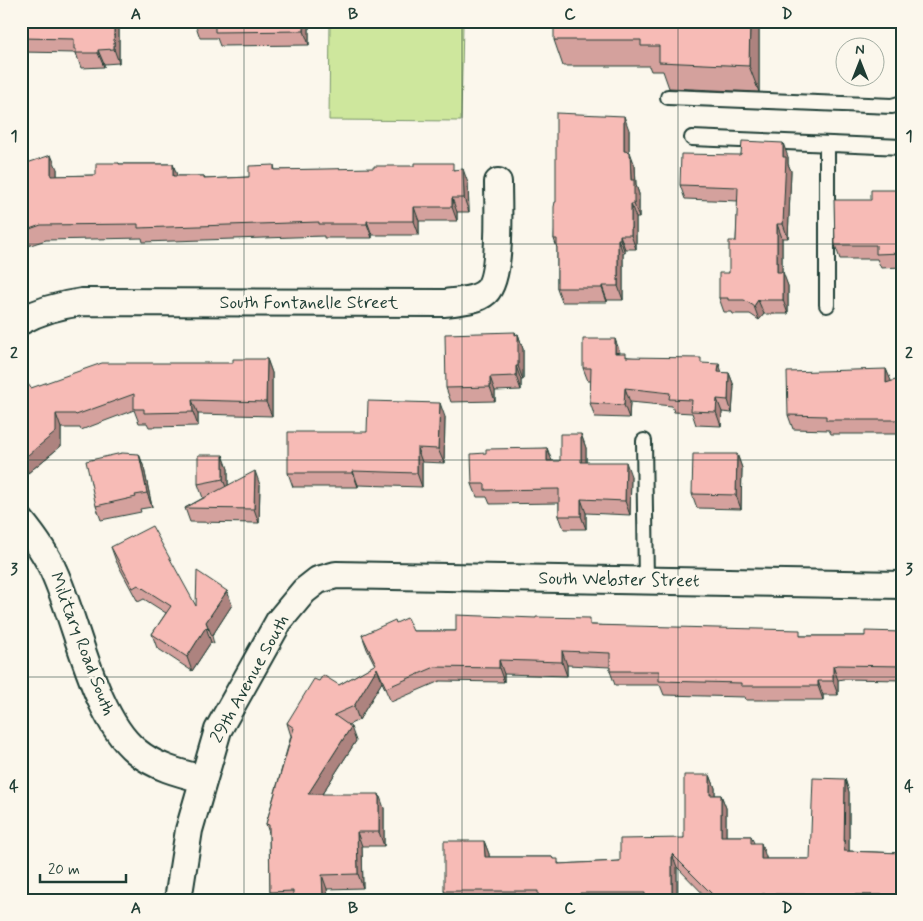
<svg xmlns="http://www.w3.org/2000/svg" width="923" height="921" viewBox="0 0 923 921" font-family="Mynerve,sans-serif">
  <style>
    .green { fill: #cee79d; stroke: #769268 }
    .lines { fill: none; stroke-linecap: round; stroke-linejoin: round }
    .service-casing { stroke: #1f3d34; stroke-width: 18 }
    .minor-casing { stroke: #1f3d34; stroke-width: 30 }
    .service { stroke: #fbf7ec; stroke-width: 14 }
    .minor { stroke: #fbf7ec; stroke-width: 26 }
    .wall { fill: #d4a19d; stroke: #1f3d34 }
    .shaded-wall { fill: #ad837f; stroke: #1f3d34 }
    .building { fill: #f7bbb6; stroke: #1f3d34 }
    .grid { fill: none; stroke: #1f3d34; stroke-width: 1; stroke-opacity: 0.55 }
    .labels { text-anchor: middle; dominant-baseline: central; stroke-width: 5; stroke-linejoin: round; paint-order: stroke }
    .street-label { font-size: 18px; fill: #1f3d34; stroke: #fbf7ec }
    .neatline { fill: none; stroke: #1f3d34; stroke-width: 2 }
    .grid-label { font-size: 16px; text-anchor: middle; font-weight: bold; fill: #1f3d34 }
  </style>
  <rect width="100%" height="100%" fill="#fbf7ec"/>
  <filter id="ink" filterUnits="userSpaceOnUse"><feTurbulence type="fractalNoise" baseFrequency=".02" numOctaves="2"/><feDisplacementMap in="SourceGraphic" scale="10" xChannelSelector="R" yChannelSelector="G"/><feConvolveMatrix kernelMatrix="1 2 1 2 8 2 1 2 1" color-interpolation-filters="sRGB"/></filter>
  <g filter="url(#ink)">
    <path class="green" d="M330 21H463L461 121 329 120Z"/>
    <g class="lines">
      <defs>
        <path id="service" d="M668 97 892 106 902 103
          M692 138 902 147
          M827 305V144
          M644 441 646 581"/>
        <path id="minor" d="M21 321C41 310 60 305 82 302L445 303C459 301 476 301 486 292 502 278 498 204 498 182
          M21 521C34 537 46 553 54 572 77 622 94 717 136 751 155 767 179 773 203 779
          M178 900 189 830 218 730 279 621 304 591 318 580 336 575 902 585"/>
      </defs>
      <use href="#service" class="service-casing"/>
      <use href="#minor" class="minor-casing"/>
      <use href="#service" class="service"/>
      <use href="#minor" class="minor"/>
    </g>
    <path class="wall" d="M21 21H309V45L220 46 217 38H200L195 23H119V63L104 64V67L81 68 76 53 21 52Z
      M759 21V92L669 88 663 71H651L649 66H563L554 40Z
      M629 130V152L635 166 636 185 639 194V218H636V249H625V253H623V300H607V302H562L557 288V248L554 239 556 202Z
      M788 157V164L791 171 788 238H782V272L788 286V314H764L759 320 750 314H733L732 312H724L719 298 729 273 736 241 738 201 685 199 680 185Z
      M119 163 120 164H173L177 176H204L205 179 249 177 274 165 275 170H456L468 183 469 212H457V221H419V235H372V238H324V236L143 242 142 238 46 240 21 248V165L57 169V176L96 175Z
      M902 190V267L881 268 877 259H840L835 245 871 200Z
      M515 332 516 335 518 334 523 349V380H521V390L495 391V401L451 402 446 388Z
      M620 353 628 357 702 363 722 373H729L734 386 732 413 722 412 721 426 696 425 692 413 674 412 672 406 630 402 629 418 595 417 590 403 591 381H588L583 368Z
      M267 359 272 373V416L198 414V426L149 427 147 423H139L134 410 81 430 80 428H61V446L28 473 21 464V382L31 388 233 363Z
      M886 369 891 382 902 378V434H831L829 430 793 429 788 415Z
      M445 417 444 463 422 462V487L358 485V487H293L288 473 367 432Z
      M581 434 586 448V462L631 476 630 515 586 513V529H564L559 516V503L490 504 487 497H477L472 484 486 453 547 448 551 461H560Z
      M139 454 144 468 152 507 140 509 141 512 101 520 96 506Z
      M737 454 742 468 741 509 697 508 692 494Z
      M223 455 228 469V485H260L259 523 190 522 185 508 203 498 198 484Z
      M111 547 196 606 227 591 232 605 212 636 214 644 211 642 192 671 157 648 152 634 166 613 144 599 138 602 116 561Z
      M396 623 413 631H456L593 625 802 636H865L902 632V680L843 679 838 680V695H823V700H746L745 697 664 695 660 685H615L610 671V667L567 665V676L504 674V682L440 681 391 702 382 682 359 720 348 725 356 741 322 794 384 808V846H362L363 888 327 889 328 900H273L270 892 269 833 266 824 291 736 287 723 319 681 339 685 375 665 367 649 362 635Z
      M710 775 715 788V795H721L726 808V836H751L754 843 766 857V859H810L845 779 849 792V851L902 853V900H709L677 867V900H447L444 891 484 841 489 854V857H552L553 859 560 864 620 861 684 838Z"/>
    <path class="shaded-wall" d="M114 21H118L119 23V63L114 49Z
      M304 21H309V45L304 31Z
      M750 21H759V92L749 66Z
      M98 50 104 64V67L98 53Z
      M624 116 629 130V165L624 151Z
      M783 143 788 157V164L791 171 788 238 783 224Z
      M630 152 635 166 636 185 639 194V218L634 204 631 180Z
      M51 155 57 169V190L51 176Z
      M173 164 178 178 173 176Z
      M463 169 468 183 469 212 464 198Z
      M452 198 457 212V221L452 207Z
      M631 204 636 218V249L631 235Z
      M414 207 419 221V235L414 221Z
      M367 221 372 235V238L367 224Z
      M777 224 782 238V286L777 272Z
      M620 235 625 249V253L620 239Z
      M618 239 623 253V300L618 286Z
      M783 272 788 286V314L783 300Z
      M602 286 607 300V302L602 288Z
      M758 300 764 314 759 320 754 306Z
      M515 332 518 340V334L523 349V380L518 366Z
      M615 339 620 352 615 353Z
      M267 359 272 373V416L266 402Z
      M719 364 724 378 718 372Z
      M516 366 521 380V390L516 376Z
      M886 369 892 383H886Z
      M729 373 734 386 732 413 728 400Z
      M490 377 495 391V401L490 387Z
      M625 388 630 402 629 418 624 405Z
      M717 399 722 412 721 426 716 412Z
      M192 400 198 414V426L193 412Z
      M440 403 445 417 444 463 438 449Z
      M56 414 61 428V446L28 473 23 459Z
      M581 434 586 448V475L581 462Z
      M417 448 422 462V487L417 473Z
      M547 448 552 461H547Z
      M139 454 144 468 152 507 147 493Z
      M737 454 742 468 741 509 736 495Z
      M223 455 228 469V493L223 479Z
      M626 462 631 476 630 515 625 501Z
      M255 471 260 485 259 523 254 509Z
      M353 471 358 485V487L353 473Z
      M581 499 586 513V529L581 516Z
      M227 591 232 605 212 636 206 622Z
      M206 627 211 642 192 671 187 657Z
      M562 651 567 665V676L562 662Z
      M499 660 504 674V682L499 668Z
      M833 666 838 680V695L833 681Z
      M377 668 382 682 359 720 354 706Z
      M818 681 823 695V700L818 686Z
      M351 727 356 741 313 808 308 794Z
      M710 775 715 788V808L710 795Z
      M845 779 849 792V864L844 851Z
      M379 794 384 808V846L379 832Z
      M721 795 726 808V850L721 836Z
      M357 832 362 846 363 888 358 874Z
      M484 841 489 854 490 871 485 857Z
      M761 843 766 857V872L761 859Z
      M672 854 677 867V900H673L672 898Z
      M322 875 327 889 328 900H324L323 896Z"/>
    <path class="building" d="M21 21H114V49L98 50V53H76V49H74V39L21 38Z
      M195 21H304V31L215 32V24H195Z
      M554 21H750L749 66 659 62V46H641V40H554Z
      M556 113 624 116V151L630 152 631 180H634V204H631V235H620V239H618V286H602V288H557V239H554V207L555 202H556Z
      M742 141 783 143V157H786L783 224H777V272H783V300H758L754 306 744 300H728V298H719V273H729V241H736L738 187 680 185 681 154 739 155 741 154Z
      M51 155V176L96 175V163H119V164H173V176H204V179L249 177V166L274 165V170L374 168V166H414V163H453V170L463 169 464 198H452V207H414V221H367V224H319V222L138 228V224L41 225 21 232V165Z
      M871 190H902V253L876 254V245H835L834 200H871Z
      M515 332V335L518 334V366H516V376L490 377V387L446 388 445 334Z
      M583 339H615V353H626V357L701 358V363L719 364 718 372 729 373 728 400 717 399 716 412 691 411 692 400 669 399 670 393 625 388 624 405 590 403 591 368H583Z
      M233 359H267L266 402 192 400 193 412 144 413V409H134V394L76 415 75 414H56V432L23 459 21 456V382L24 379 31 388 102 363H233Z
      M886 369V383L902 378V420H826V416L788 415 787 372Z
      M368 401 440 403 438 449 417 448V473L353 471V473H288V432H367Z
      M560 434H581V462H626L625 501 581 499V516H559V489L485 490V484H472L471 454 486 453V449L547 448V461H560Z
      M122 453 139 454 147 493 135 495 136 497 96 506 86 461Z
      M693 454H737L736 495 692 494Z
      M198 455H223V479L198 484Z
      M255 471 254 509 185 508Z
      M152 526 196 606 197 571 227 591 206 622 209 630 206 627 187 657 152 634 171 606 138 585 133 588 111 547Z
      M456 615 536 618V617L590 618V625L800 630V636H865V631L902 632V666L838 665 833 666V681H818V686H741V683L659 681V671H610V653L562 651V662L499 660V668L435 667 386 688 377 668 354 706 334 715 351 727 308 794H379V832H357L358 874 322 875 323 896H293V891L270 892 269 825 266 824 294 728 287 723 314 679 319 681 323 675 339 685 376 664 362 635 395 620 396 623 407 618 413 631H456Z
      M684 775H710V795H721V836H751V843H761V859H810L813 778 845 779 844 851 902 853V895L762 894V900H718L672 854V898H645V893H580L581 899 538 900V891H444V841H484L485 857H552L553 859H558V864L620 861V839L684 838Z"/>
  </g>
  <path class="grid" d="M244 21V900M462 21V900M678 21V900M21 244H902M21 460H902M21 677H902"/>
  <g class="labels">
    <g class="street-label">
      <text x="309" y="303">South Fontanelle Street</text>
      <text transform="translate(619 580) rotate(1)">South Webster Street</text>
      <text transform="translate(82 644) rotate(69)">Military Road South</text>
      <text transform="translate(250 679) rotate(-61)">29th Avenue South</text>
    </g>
  </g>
  <rect width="923" height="921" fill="none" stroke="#fbf7ec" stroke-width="55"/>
  <g transform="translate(860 62)"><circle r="24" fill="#fbf7ec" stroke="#a3ada2"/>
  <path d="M0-4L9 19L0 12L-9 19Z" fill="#1f3d34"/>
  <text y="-8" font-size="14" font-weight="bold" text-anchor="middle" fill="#1f3d34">N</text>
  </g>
  <path d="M40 874v8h86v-8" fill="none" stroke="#1f3d34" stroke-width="2.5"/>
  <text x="48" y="874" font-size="15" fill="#1f3d34" stroke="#fbf7ec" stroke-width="4" paint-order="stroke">20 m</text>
  <rect x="28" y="28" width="868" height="866" class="neatline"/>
  <g class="grid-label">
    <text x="136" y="19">A</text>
    <text x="353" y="19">B</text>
    <text x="570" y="19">C</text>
    <text x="787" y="19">D</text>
    <text x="14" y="141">1</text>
    <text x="909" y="141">1</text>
    <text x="14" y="358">2</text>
    <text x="909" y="358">2</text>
    <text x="14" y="574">3</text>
    <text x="909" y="574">3</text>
    <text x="14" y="791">4</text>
    <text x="909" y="791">4</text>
    <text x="136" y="913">A</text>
    <text x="353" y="913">B</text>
    <text x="570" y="913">C</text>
    <text x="787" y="913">D</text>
  </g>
</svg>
